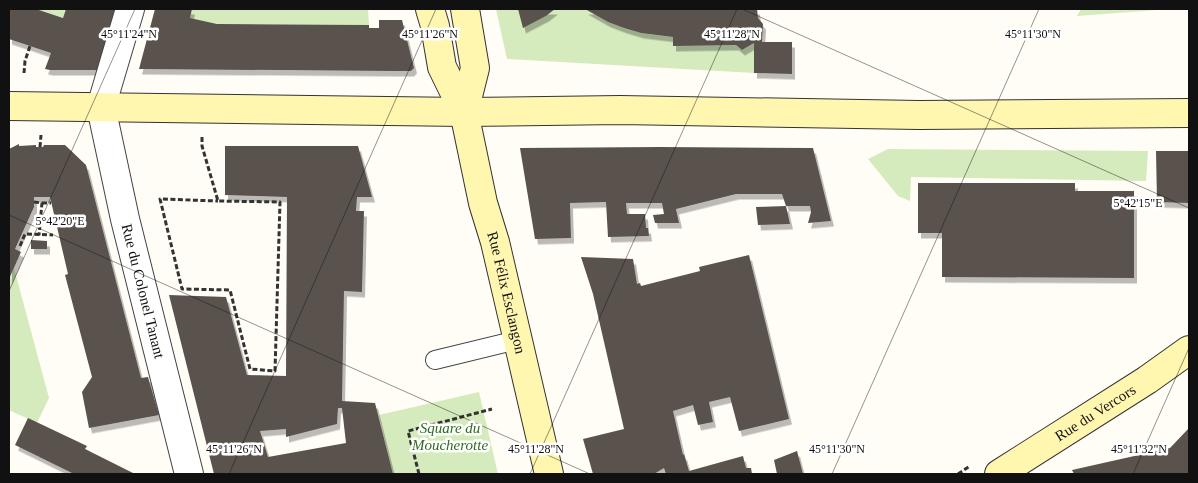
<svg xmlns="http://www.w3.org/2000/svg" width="1198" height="483" viewBox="0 0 1198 483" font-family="'Times New Roman',serif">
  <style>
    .green { fill: #d5ebbd }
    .building { fill: #5a524d; fill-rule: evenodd; filter: url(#shadow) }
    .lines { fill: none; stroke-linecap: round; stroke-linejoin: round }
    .lane-casing { stroke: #444; stroke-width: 20 }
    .street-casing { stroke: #444; stroke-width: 30 }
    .secondary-casing { stroke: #333; stroke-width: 30 }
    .path { stroke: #333; stroke-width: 3; stroke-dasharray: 5 2.5; stroke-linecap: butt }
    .lane { stroke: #fff; stroke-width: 18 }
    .street { stroke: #fff; stroke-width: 28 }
    .secondary { stroke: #fff6b0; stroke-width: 28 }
    .ticks { fill: none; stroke: #111; stroke-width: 1; stroke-opacity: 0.45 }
    .labels { text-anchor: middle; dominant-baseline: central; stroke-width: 5; stroke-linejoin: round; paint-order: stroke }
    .street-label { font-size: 15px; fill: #111; stroke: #fff }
    .park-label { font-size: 15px; font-style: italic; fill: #2f6b1f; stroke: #fff }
    .ticks-label { font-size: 12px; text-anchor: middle; fill: #111; stroke: #fff; stroke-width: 5; stroke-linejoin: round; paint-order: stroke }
  </style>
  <defs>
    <filter id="shadow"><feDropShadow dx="3" dy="5.5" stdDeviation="0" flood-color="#0004"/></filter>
  </defs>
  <rect width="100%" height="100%" fill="#fffdf5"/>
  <path class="green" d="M36 9H66L63 18Z
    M192 9H368L369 25 217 24 190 18Z
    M496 9H519L523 27 546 16 555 9H585L608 22 624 28 641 33 673 37V45H736L742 50 754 43V73L507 59Z
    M1081 9H1170L1077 16Z
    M888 149 1148 151 1146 181 911 177 910 201 898 196 868 159Z
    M14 268 49 398 37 423 9 410V279Z
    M479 392 498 474H393L379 415Z"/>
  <path class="building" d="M9 9H36L63 18 66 9H115L97 70H50L45 69 51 53 9 39Z
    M155 9H192L190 18 217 24 369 25V28H379V20H402L414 68 411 71H395L139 69Z
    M518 9H555L546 16 523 28Z
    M585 9H757L758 18 763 24 762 42H792V74L754 73V43L742 50 736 45 673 46V37L641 33 624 28 608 22Z
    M19 144V146L36 145V147H43L44 145H65L86 165 141 378 148 377 159 415 89 428 82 392 92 377 65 275 68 274 50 197H34V207L15 249 21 252 9 279V149Z
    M225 146H358L372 197H357L356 211H364L362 292 344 291 342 401 375 403 393 474H214L169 295 226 297 247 375 286 376 287 197 225 195ZM338 408H342L346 443 268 457 260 431 286 429V437L337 424Z
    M660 147 813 148 831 221 808 223 811 212 810 206H786L782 194H736L676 209 679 223H655L653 215 664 214 662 203H626L627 214H645L646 228H648L649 236 608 237 606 202 570 203 571 238 535 239 520 148Z
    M1156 151H1189V203L1157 202Z
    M918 183H1075V191H1134V278L942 277V233H918Z
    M786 206 790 224 758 225 756 207Z
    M31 240 47 241V249H31Z
    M749 255 789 419 739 431 730 397 709 402 713 422 698 425 693 405 673 411 683 455 684 454 689 471 743 456 746 468H751L752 474H666L664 468 654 474H593L583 439 624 429 593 294 581 257 633 259 637 284 640 283 641 286 700 271 699 267Z
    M28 418 87 446 85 449 135 474H74L15 445Z
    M1189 428V474H1074L1072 470 1170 448Z
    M797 451 803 474H777L774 460Z"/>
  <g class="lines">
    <defs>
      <path id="lane" d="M435 360 517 340"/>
      <g id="street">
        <path id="s1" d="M130 9 101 107 125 219 189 474"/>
      </g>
      <g id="secondary">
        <path id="s2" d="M430 9 435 26 442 67 464 112 483 203 495 242 549 474"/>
        <path d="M9 106 464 112 620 110 919 115 1189 113"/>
        <path d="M464 112 475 68 465 9"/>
        <path id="s3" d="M999 474 1147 380 1189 350"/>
      </g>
    </defs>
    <use href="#lane" class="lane-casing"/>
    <use href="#street" class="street-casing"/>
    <use href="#secondary" class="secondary-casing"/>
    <path class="path" d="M24 73 25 61 30 46
      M202 137V146L218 201 280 202 275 371 250 369 230 290 182 289 160 199 218 201
      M40 147 41 135
      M34 202 42 203 39 235
      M42 203H51
      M20 246 25 234 53 235
      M419 474 408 431 492 409
      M958 474 970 466"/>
    <use href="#lane" class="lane"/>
    <use href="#street" class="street"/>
    <use href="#secondary" class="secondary"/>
  </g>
  <path class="ticks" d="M742 9 1189 208M9 215 590 474M9 291 135 9M229 474 436 9M530 474 737 9M832 474 1039 9M1133 474 1189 348"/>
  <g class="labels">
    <g class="street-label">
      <text stroke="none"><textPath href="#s1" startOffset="291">Rue du Colonel Tanant</textPath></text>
      <text stroke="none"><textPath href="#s2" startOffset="295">Rue Félix Esclangon</textPath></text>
      <text stroke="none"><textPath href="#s3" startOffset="114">Rue du Vercors</textPath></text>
    </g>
    <g class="park-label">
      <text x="450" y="428">Square du<tspan x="450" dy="17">Moucherotte</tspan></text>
    </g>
  </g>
  <g class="ticks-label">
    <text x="129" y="38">45°11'24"N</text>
    <text x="430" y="38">45°11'26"N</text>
    <text x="732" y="38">45°11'28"N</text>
    <text x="1033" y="38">45°11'30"N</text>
    <text x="1138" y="207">5°42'15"E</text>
    <text x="60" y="225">5°42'20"E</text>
    <text x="234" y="453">45°11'26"N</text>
    <text x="536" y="453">45°11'28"N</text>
    <text x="837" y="453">45°11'30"N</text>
    <text x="1139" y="453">45°11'32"N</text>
  </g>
  <rect width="1198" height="483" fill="none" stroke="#111111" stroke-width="20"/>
</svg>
